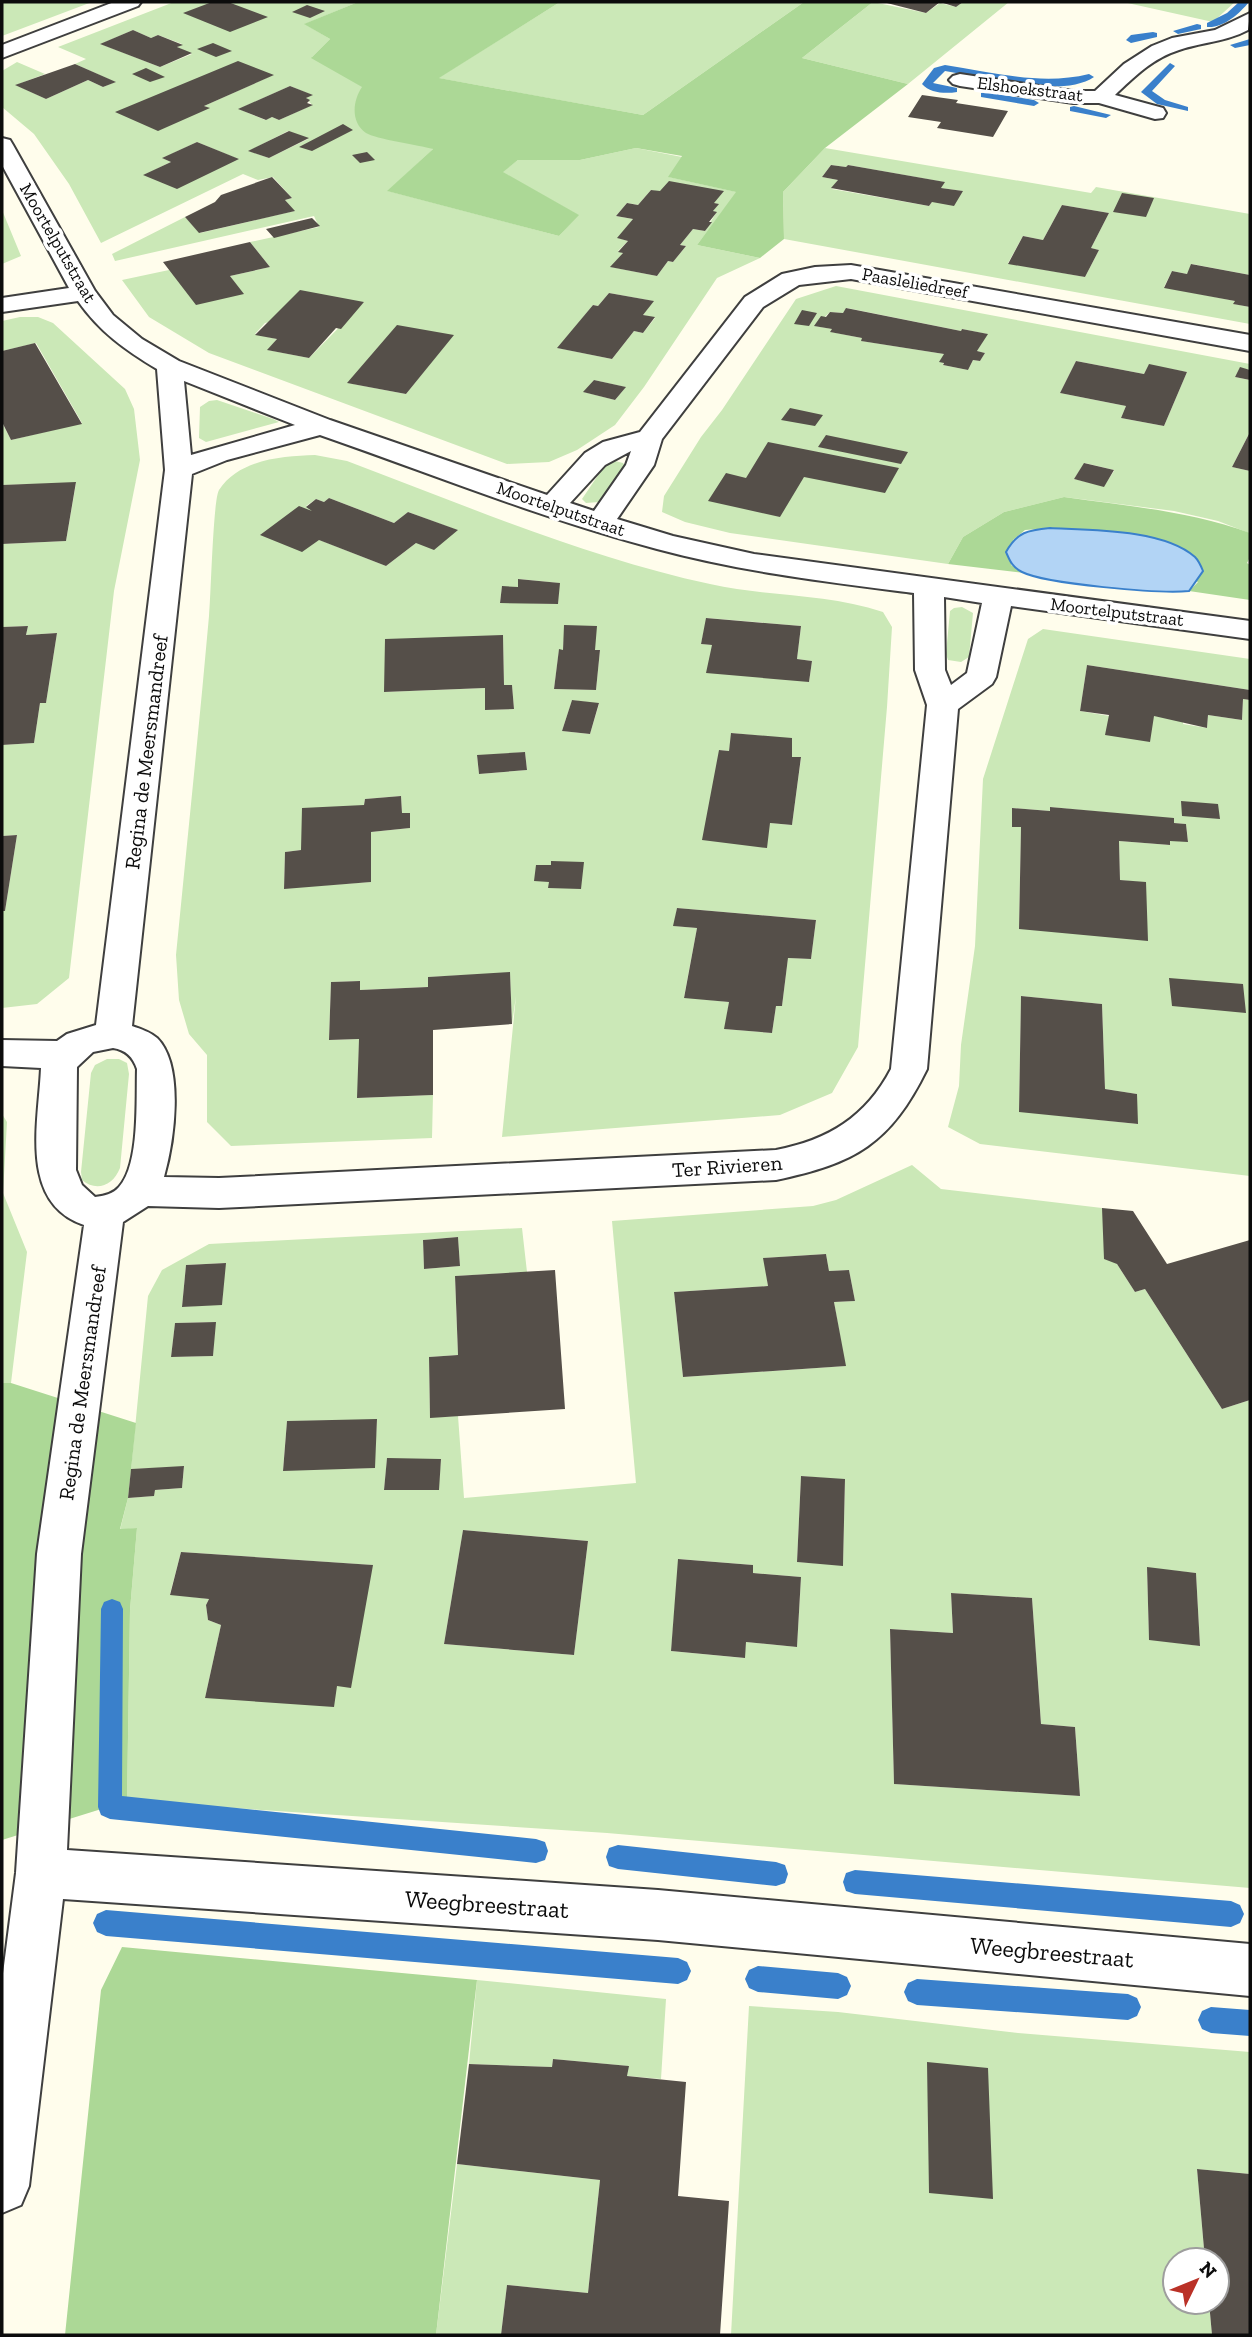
<svg xmlns="http://www.w3.org/2000/svg" width="1252" height="2337" viewBox="0 0 1252 2337" font-family="'Zilla Slab',serif">
  <style>
    .green { fill: #cbe8b7; fill-rule: evenodd }
    .forest { fill: #acd896 }
    .water { fill: #b2d4f5; stroke: #3a80cb; stroke-width: 2 }
    .lines { fill: none; stroke-linecap: round; stroke-linejoin: round }
    .stream { fill: #3a80cb; fill-rule: evenodd }
    .building { fill: #554f49 }
    .minor-casing { stroke: #3f3f3f; stroke-width: 4 }
    .minor { fill: #fff; fill-rule: evenodd }
    .labels { text-anchor: middle; dominant-baseline: central; stroke-width: 7; stroke-linejoin: round; paint-order: stroke }
    .far-street-label { font-size: 18px; fill: #0c0c0c; stroke: #fff }
    .street-label { font-size: 21px; fill: #0c0c0c; stroke: #fff }
    .near-street-label { font-size: 24px; fill: #0c0c0c; stroke: #fff }
  </style>
  <rect width="100%" height="100%" fill="#fffdec"/>
  <path class="green" d="M2 2H92L2 36Z
    M174 2H358L305 24 330 39 312 57 363 87 433 149 388 191 559 236 578 215 502 172 518 160H580L636 148 682 157 669 177 737 192 697 245 760 258 717 278 644 387 615 425 577 450 549 462 507 464 209 353 149 317 122 280 169 270 243 294 230 276 270 267 250 242 319 227 314 216 115 261 112 254 185 217 200 233 294 211 285 200 292 198 273 177 258 180 243 174 101 243 69 184 34 134 2 107V71L17 62 45 74 16 85 46 99 88 80 103 87 115 82 75 64 86 59 58 47ZM133 30 151 38 158 35 182 44 177 47 192 54 160 67 101 44ZM273 75 204 106 209 108 117 112ZM290 86 312 95 306 98 312 105 279 120 272 117 265 120 239 109ZM288 131 308 139 269 158 249 151ZM197 142 238 159 144 175 171 162 163 158ZM651 190 718 204 713 211 716 213 705 231 693 229 680 245 686 246 673 262 668 261 657 276 611 267 623 253 618 251 628 241 618 238 633 219 616 216 627 203 638 205ZM609 293 653 301 643 315 655 318 643 333 634 331 612 359 558 348 593 305 598 306ZM364 302 309 358 268 350 277 339 255 334 265 323ZM453 335 406 394 348 383ZM594 380 625 387V388L615 400 584 392Z
    M560 2H804L643 115 438 78Z
    M873 2 926 13 940 3 956 7 963 2H1009L908 84 802 58Z
    M1123 2H1235L1213 22Z
    M825 148 1091 193 1096 187 1250 214V275L1192 264 1187 274 1172 271 1164 287 1235 301 1234 304 1250 307V324L784 239 783 192ZM831 165 846 167 848 165 944 182 941 188 962 191 932 202 929 206 832 189 838 180 822 177ZM1062 205 1109 213 1091 248 1099 250 1085 277 1008 263 1023 236 1043 240Z
    M2 210 21 256 2 264Z
    M836 286 1250 364V370L1240 368 1235 377 1250 380V432L1232 467 1250 471V538L1249 533 1218 521 1174 511 1064 497 1004 512 963 537 948 564 730 533 685 522 662 512 664 496 701 437 722 410 796 299ZM847 308 961 331 962 329 987 334 977 351 985 353 980 361 973 360 968 370 943 365 944 354 862 341V338L831 332 832 329 815 326 830 312 843 313ZM1076 361 1144 374 1149 365 1187 372 1164 426 1121 418 1126 406 1060 393ZM1085 463 1114 470V471L1104 486 1074 479Z
    M20 317H38L53 323 125 389 134 409 140 460 114 591 69 978 37 1004 2 1008V911H5L17 835 2 836V745L34 743 40 703H46L57 633 26 635 28 626 2 627V544L66 541 76 483 2 485V423L11 440 82 423 36 343 2 351V321Z
    M217 400 273 419 279 422 206 442 199 438 200 407 209 401Z
    M315 455 347 461C467 506 585 557 710 584 767 597 826 593 883 612L892 627 887 707 858 1047 832 1093 780 1115 502 1137 516 996 512 1024 510 973 428 977V987L360 990V981L331 982 329 1040 359 1039 358 1098 433 1095 432 1138 231 1146 207 1122V1055L189 1034 179 1000 176 955C187 842 199 729 209 616 211 596 213 500 219 490 239 459 283 456 315 455ZM329 498 394 523 408 512 457 530 416 543 386 566 289 528 313 510 306 506 316 499 324 502ZM519 579 559 583 558 604 500 602 502 587H518ZM707 618 801 626 797 659 812 661 809 682 712 645 701 644ZM565 626 595 650H600L596 690 554 689 559 650H563ZM503 635 504 685H512L514 709 486 710 485 688 384 692ZM572 700 599 704 590 734 562 731ZM732 733 792 739V757L801 758 792 825 770 823 719 750 729 751ZM525 752 527 770 479 774 477 756ZM401 796 402 813H410V828L371 832V882L284 888 285 852 301 850 364 805 365 799ZM677 908 816 920 811 959 788 958 782 1006H776L772 1033 725 1029 729 1002 684 997 697 928 674 926Z
    M615 461 623 463 626 467 599 502 586 503 582 499 607 462Z
    M954 608 962 607 973 613 969 657 961 662 948 660 946 654 950 611Z
    M1043 629 1250 659V690L1087 665 1080 711 1121 718 1122 711 1183 720V724L1207 728 1208 715 1242 720 1243 699 1250 700V1176L980 1144 948 1127 959 1086 961 1045 975 946 983 779 1028 639ZM1050 807 1174 819V823L1186 824 1188 841H1170V845L1119 841 1120 880 1146 883 1019 929 1021 827 1012 826 1013 808 1050 811ZM1021 996 1102 1004 1105 1089 1137 1094V1124L1019 1111Z
    M107 1059H119L127 1063 129 1074 120 1168C113 1186 96 1192 82 1180L81 1172 91 1073 95 1065Z
    M2 1114 7 1122 3 1193 27 1252 11 1383H2Z
    M912 1165 941 1189 1102 1208 1117 1264 1135 1292 1145 1289 1222 1409 1250 1400V1888L607 1833 127 1801 130 1610 137 1528 120 1530 128 1498 153 1496 155 1490 182 1488 184 1467 131 1469 148 1296 162 1270 209 1244 522 1228 527 1272 455 1276 458 1355 429 1357 430 1417 458 1416 464 1498 636 1483 612 1221 813 1206 836 1200ZM458 1237 460 1266 424 1269 423 1240ZM826 1254 829 1271 849 1270 855 1301 834 1302 845 1366 683 1377 674 1292 768 1286 764 1258ZM225 1263 222 1304 182 1307 186 1265ZM215 1322 213 1356 171 1357 175 1323ZM377 1420 374 1468 283 1470 287 1421ZM387 1459H441L438 1490H384ZM801 1476 845 1480 843 1565 797 1562ZM463 1530 588 1541 574 1655 444 1644ZM181 1552 372 1565 337 1686 205 1698 221 1625 208 1620 206 1605 209 1599 170 1594ZM679 1559 753 1565V1573L801 1577 797 1647 746 1642 744 1658 671 1651ZM1147 1568 1196 1573 1200 1646 1149 1639ZM951 1593 1032 1598 1041 1724 1075 1727 1080 1796 894 1784 890 1629 953 1633Z
    M477 1980 666 1999 661 2079 627 2076 628 2066 553 2059 552 2067 469 2064Z
    M749 2006 838 2012 1018 2033 1250 2052V2174L1197 2169 1205 2260H1175V2302H1209L1212 2335H731Z
    M457 2164 600 2180 588 2293 507 2285 501 2335H436Z"/>
  <path class="forest" d="M358 2H560L439 78 643 115 804 2H873L802 58 908 84 825 148 783 192 784 239 760 258 697 245 736 192 668 177 682 156 636 148 580 160H518L503 172 579 215 559 236 387 191 433 149C419 145 375 139 366 133 350 122 353 100 362 87L311 58 330 39 304 24Z
    M1064 497C1127 506 1190 511 1250 533V557L1247 563 1250 565V600L1189 591 1198 582 1050 528 1025 530 1013 540 1011 565 1024 573 948 564 963 537 1004 512Z
    M2 1383H11L136 1423 128 1498 120 1529 137 1528 130 1610 127 1801 2 1840Z
    M122 1947 477 1980 436 2335H65L101 1990Z"/>
  <path class="water" d="M1050 528C1090 530 1164 529 1195 557 1198 560 1201 566 1203 571L1189 591C1160 594 1046 584 1022 572 1012 567 1010 561 1006 552 1017 532 1028 530 1050 528Z"/>
  <g class="lines">
    <path class="stream" d="M1239 2H1249C1239 14 1224 28 1207 27V23L1227 13Z
      M1197 24 1201 25V29L1178 34 1173 31Z
      M1153 32 1157 33V37L1131 43 1126 40 1131 35Z
      M1250 39V45L1235 48 1230 45Z
      M1170 63 1175 66 1152 91 1165 100 1188 107V111L1157 104 1141 92Z
      M945 65C992 72 1041 86 1089 74L1094 77C1062 99 982 77 945 71L933 83 957 88V92C945 94 930 93 922 84L934 68Z
      M985 92 1034 100 1039 103 1034 106 981 97V93Z
      M1074 106 1111 115 1106 118 1070 111V107Z
      M112 1599 120 1602 123 1609 122 1796 536 1839 545 1842 548 1851 545 1860 536 1863 110 1819 101 1815 98 1807 101 1609 104 1602Z
      M618 1845 776 1862 785 1865 788 1874 785 1883 776 1886 618 1869 609 1866 606 1857 609 1848Z
      M855 1870 1231 1901 1240 1905 1244 1914 1240 1923 1231 1927 855 1894 846 1891 843 1882 846 1873Z
      M106 1910 678 1958 687 1962 691 1971 687 1980 678 1984 106 1936 97 1932 93 1923 97 1914Z
      M758 1966 838 1973 847 1977 851 1986 847 1995 838 1999 758 1992 749 1988 745 1979 749 1970Z
      M917 1979 1128 1994 1137 1998 1141 2007 1137 2016 1128 2020 917 2005 908 2001 904 1992 908 1983Z
      M1211 2007 1250 2010V2036L1211 2033 1202 2029 1198 2020 1202 2011Z"/>
  </g>
  <path class="building" d="M212 2H228L268 17 230 32 183 13Z
    M883 2H963L956 7 940 2 926 13Z
    M307 5 325 11 310 18 292 12Z
    M133 30 151 38 158 35 183 45 177 47 192 53 160 67 100 44Z
    M213 43 232 51 216 57 197 49Z
    M238 61 274 75 204 106 210 108 158 131 115 112Z
    M75 64 116 82 103 87 88 80 46 99 15 85Z
    M146 68 165 77 150 82 132 74Z
    M290 86 313 95 306 98 310 100 307 103 313 105 279 120 272 117 266 120 238 109Z
    M922 95 958 100 956 103 1008 111 993 137 937 128 941 122 908 117Z
    M343 124 353 130 312 151 299 147Z
    M289 131 309 138 269 158 248 151Z
    M197 142 239 159 177 189 143 175 171 162 162 158Z
    M367 152 375 160 360 163 352 155Z
    M831 165 846 167 848 165 945 182 941 188 963 191 954 206 932 202 929 206 831 188 838 180 822 177Z
    M272 177 292 198 285 200 295 211 199 233 185 217 215 202 221 195Z
    M669 181 724 191 714 203 719 204 713 211 717 212 709 222H712L705 231 693 229 680 245 686 246 673 262 668 261 657 276 610 267 623 253 618 252 628 241 617 238 633 219 616 216 627 203 638 205 651 190 660 191Z
    M1122 193 1154 198 1146 217 1113 212Z
    M1062 205 1109 213 1091 248 1099 250 1085 277 1008 264 1023 236 1043 240Z
    M312 218 320 226 274 238 266 229Z
    M250 242 270 267 230 276 244 294 196 305 163 262Z
    M1191 264 1250 275V307L1233 304 1235 301 1164 288 1172 271 1187 274Z
    M300 290 364 302 341 329 336 328 309 358 267 350 277 339 255 335Z
    M609 293 654 301 643 315 655 317 643 333 634 331 612 359 557 348 593 305 598 306Z
    M846 308 961 331 962 329 988 334 977 351 985 353 980 361 973 360 968 370 943 365 944 363 939 362 944 354 861 341 862 338 830 332 832 329 814 326 821 316 826 317 830 312 843 313Z
    M802 310 817 313 809 326 794 324Z
    M397 325 454 335 406 394 347 383Z
    M35 343 82 424 11 440 2 422V351Z
    M1076 361 1144 374 1149 364 1187 372 1164 426 1121 418 1126 406 1060 393Z
    M1240 367 1250 370V380L1235 377Z
    M594 380 626 387 615 400 583 392Z
    M790 408 823 415 815 426 781 420Z
    M1250 432V471L1232 467Z
    M826 435 908 452 901 464 818 447Z
    M768 442 899 468 885 493 804 477 780 517 708 501 726 473 746 478Z
    M1084 463 1114 470 1104 487 1074 479Z
    M76 482 66 541 2 544V485Z
    M329 498 394 523 408 512 458 530 434 550 416 543 386 566 319 540 302 552 260 535 299 506 312 511 306 507 316 499 324 502Z
    M518 579 560 583 558 604 500 603 502 586 518 587Z
    M706 618 801 626 797 659 812 661 809 682 706 673 712 645 701 644Z
    M564 625 597 626 595 650H600L596 690 554 689 559 649 563 650Z
    M28 626 26 635 57 633 46 703H40L34 743 2 745V627Z
    M503 635 504 685H512L514 709 485 710V688L384 692 385 639Z
    M1087 665 1250 690V700L1243 699 1242 720 1208 715 1207 728 1154 716 1150 742 1105 735 1109 715 1080 711Z
    M572 700 599 703 590 734 562 731Z
    M731 733 792 738V757H801L792 825 770 823 767 848 702 840 719 750 729 751Z
    M525 752 527 770 479 774 477 755Z
    M401 796 402 813H410V828L371 832V882L284 889 285 852 301 850 302 808 364 805 365 799Z
    M1181 801 1218 804 1220 819 1182 816Z
    M1050 807 1174 818V823L1186 824 1188 842 1170 841V845L1119 841 1120 880 1146 882 1148 941 1019 929 1021 827H1012V808L1050 811Z
    M17 835 5 911H2V836Z
    M551 861 584 862 581 889 548 888 549 882 534 881 536 865H551Z
    M677 908 816 920 811 959 788 958 782 1006H776L772 1033 724 1029 729 1002 684 998 697 928 673 926Z
    M510 972 512 1024 433 1030V1095L357 1098 359 1039 329 1040 331 982 360 981V990L428 987V977Z
    M1169 978 1243 984 1246 1013 1172 1006Z
    M1021 996 1102 1004 1105 1089 1137 1094 1138 1124 1019 1112Z
    M1102 1208 1133 1211 1167 1264 1250 1240V1400L1222 1409 1145 1289 1135 1292 1117 1264 1104 1259Z
    M458 1237 460 1266 424 1269 423 1240Z
    M826 1254 829 1271 849 1270 855 1301 834 1302 846 1366 683 1377 674 1292 768 1286 763 1258Z
    M226 1263 222 1305 182 1307 186 1265Z
    M555 1270 565 1409 430 1418 429 1357 458 1355 455 1276Z
    M216 1322 213 1356 171 1357 175 1323Z
    M377 1419 375 1468 283 1471 287 1421Z
    M387 1458 441 1459 439 1490H384Z
    M184 1466 182 1488 155 1490 154 1496 128 1498 131 1469Z
    M801 1476 845 1479 843 1566 797 1562Z
    M463 1530 588 1541 574 1655 444 1644Z
    M181 1552 373 1565 351 1688 337 1686 334 1707 205 1698 221 1625 208 1620 206 1605 209 1599 170 1595Z
    M678 1559 753 1565V1573L801 1577 797 1647 746 1642 745 1658 671 1651Z
    M1147 1567 1196 1573 1200 1646 1149 1640Z
    M951 1593 1032 1598 1041 1724 1075 1727 1080 1796 894 1784 890 1629 953 1633Z
    M553 2059 629 2066 627 2076 686 2082 678 2196 729 2201 720 2335H501L507 2285 588 2293 600 2180 457 2164 469 2064 552 2067Z
    M927 2062 988 2068 993 2199 929 2193Z
    M1197 2169 1250 2174V2335H1212L1209 2302H1217V2260H1205Z"/>
  <g class="lines">
    <defs>
      <path id="minor" d="M114 2H141L138 6 2 58V45Z
        M1250 13 1248 30C1226 42 1202 42 1179 50 1153 58 1134 77 1115 95L1163 108 1166 113 1163 118 1155 119 1099 103H1073L960 86 953 84 949 80 953 76 960 74 1073 91H1095L1124 64 1152 46 1172 38 1215 30Z
        M2 138 10 140 13 145 95 291 113 315 142 339 179 361 330 420 547 495 585 453 603 442 640 432 745 297 782 274 815 267 851 265 1250 335V351L851 279 799 285 763 307 662 439 654 465 617 519 673 536 754 554 1250 621V639L1011 606 996 677 992 684 958 709 927 1069C890 1144 856 1163 776 1180L219 1208 148 1206 123 1222 81 1554 67 1850 658 1890 1250 1944V1996L658 1940 63 1899 29 2186 21 2205 2 2213V1981L16 1873 37 1554 84 1225C18 1203 39 1120 41 1068L2 1066V1040L57 1041 67 1034 96 1025 165 470 157 369C125 350 100 332 78 301L2 312V298L69 288 2 165ZM184 381 295 425 191 455ZM320 435C432 474 543 519 657 549 742 572 828 582 914 593L915 670 927 705 891 1069C866 1117 828 1140 776 1150L219 1178 164 1177C174 1142 185 1066 157 1038 150 1032 141 1029 132 1026L192 474 227 460ZM631 451 626 465 594 511 570 503 605 465ZM944 597 982 603 967 673 951 685 945 670ZM113 1048C126 1050 133 1057 137 1069 136 1099 140 1164 119 1187 113 1194 104 1196 95 1197L82 1185 76 1170 77 1067 93 1052Z"/>
    </defs>
    <use href="#minor" class="minor-casing"/>
    <use href="#minor" class="minor"/>
  </g>
  <g class="labels">
    <g class="far-street-label">
      <text transform="translate(1030 89) rotate(7)">Elshoekstraat</text>
      <text transform="translate(58 243) rotate(60)">Moortelputstraat</text>
      <text transform="translate(915 283) rotate(10)">Paasleliedreef</text>
      <text transform="translate(561 509) rotate(19)">Moortelputstraat</text>
      <text transform="translate(1117 612) rotate(7)">Moortelputstraat</text>
    </g>
    <g class="street-label">
      <text transform="translate(146 752) rotate(-83)">Regina de Meersmandreef</text>
      <text transform="translate(727 1166) rotate(-4)">Ter Rivieren</text>
      <text transform="translate(82 1383) rotate(-82)">Regina de Meersmandreef</text>
    </g>
    <g class="near-street-label">
      <text transform="translate(487 1904) rotate(4)">Weegbreestraat</text>
      <text transform="translate(1052 1952) rotate(5)">Weegbreestraat</text>
    </g>
  </g>
  <rect width="1252" height="2337" fill="none" stroke="#0c0c0c" stroke-width="7"/>
  <g transform="translate(1196 2281) rotate(47)"><circle r="33" fill="#ffffff" stroke="#9e9e9e" stroke-width="2"/>
  <path d="M0-5L12 26L0 18L-12 26Z" fill="#ba3127"/>
  <text y="-10" font-size="19" font-weight="bold" text-anchor="middle" fill="#0c0c0c">N</text>
  </g>
</svg>
